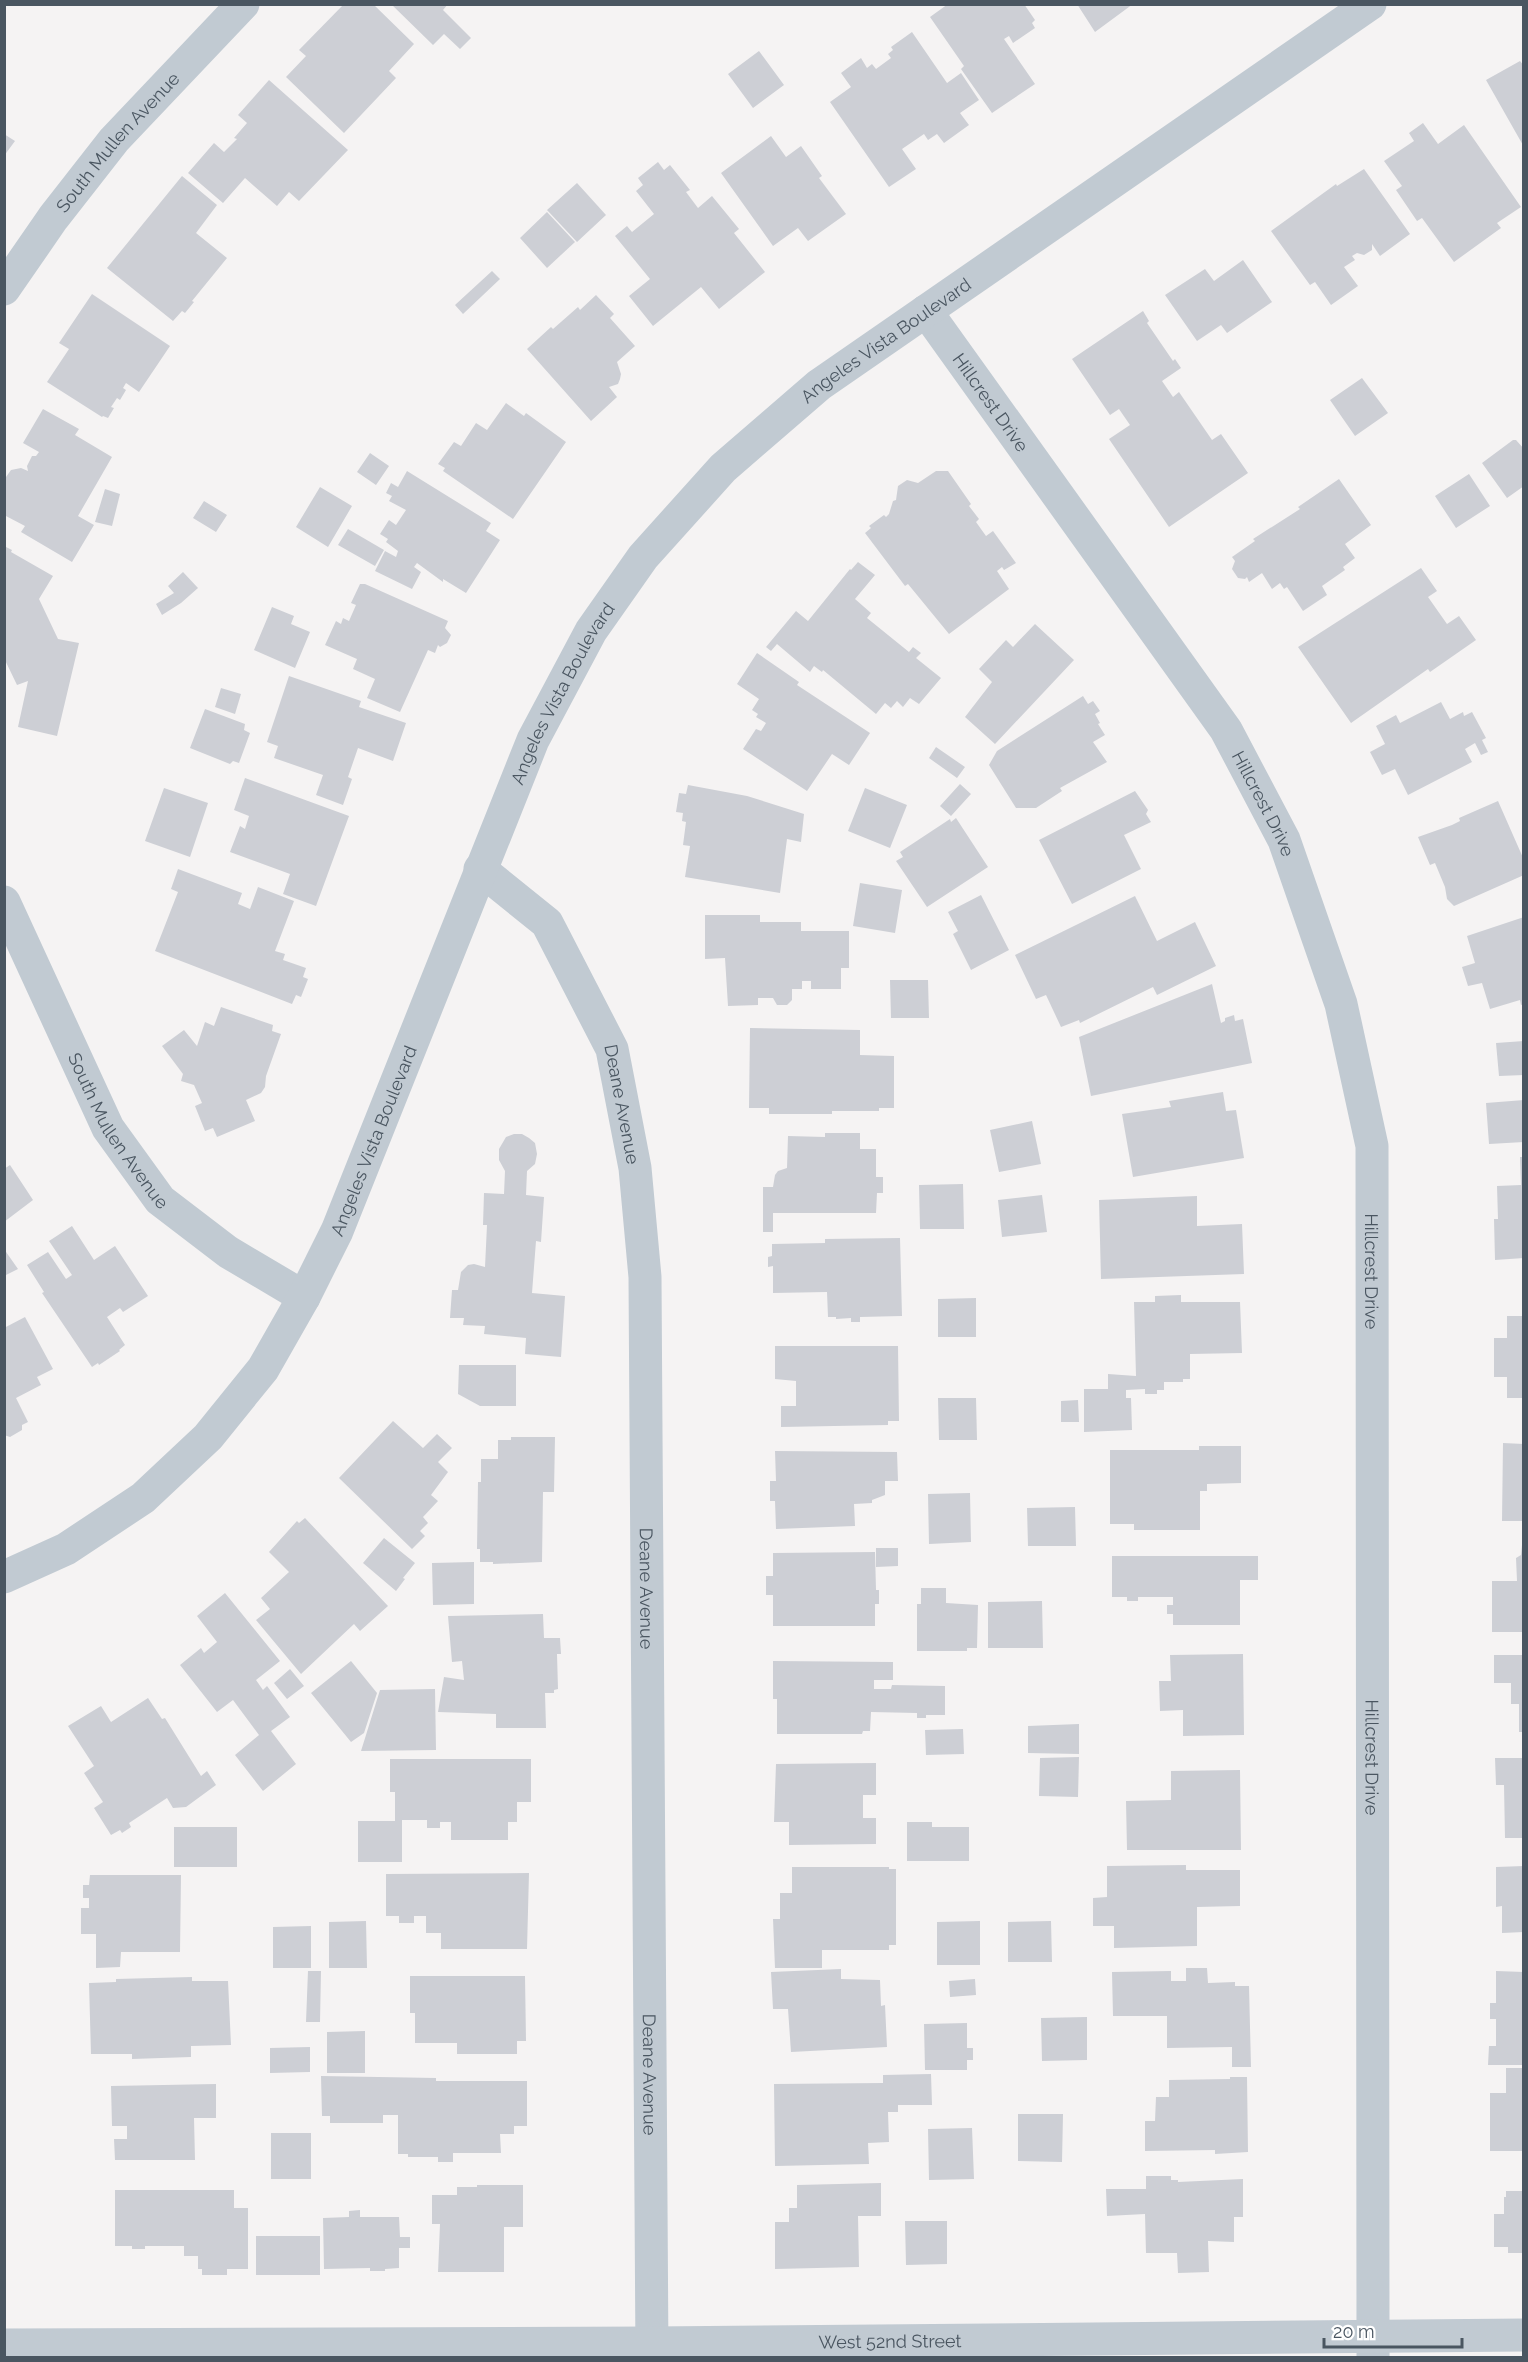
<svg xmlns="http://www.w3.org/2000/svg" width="1528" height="2362" viewBox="0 0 1528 2362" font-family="Raleway,sans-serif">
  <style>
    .building { fill: #cdcfd5 }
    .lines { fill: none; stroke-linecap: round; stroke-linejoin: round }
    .minor { stroke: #c1cad2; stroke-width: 33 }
    .tertiary { stroke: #c1cad2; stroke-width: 33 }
    .labels { text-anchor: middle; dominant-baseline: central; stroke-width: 5; stroke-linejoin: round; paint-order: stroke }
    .street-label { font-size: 18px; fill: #4a5661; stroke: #fff }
  </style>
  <rect width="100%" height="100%" fill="#f5f3f3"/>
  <path class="building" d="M344 4H373L414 44 389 71 396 78 344 133 286 77 306 56 299 50Z
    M391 4H448L443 10 471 38 460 49 444 34 433 45Z
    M948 4H1024L1035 20 1032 23 1035 28 1013 43 1009 36 1004 39 1035 84 992 113 961 69 964 66 930 17Z
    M1077 4H1133L1095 32Z
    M912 32 947 83 961 73 979 100 960 113 969 125 944 143 937 134 928 140 924 134 902 149 916 169 889 187 830 102 851 87 841 73 861 58 867 68 872 64 876 69 891 58 888 54 893 50 891 47Z
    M759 51 784 85 753 108 728 74Z
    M1520 61 1524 66V147L1486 80Z
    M269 80 348 150 299 201 289 192 277 206 245 178 223 203 188 173 214 143 224 152 237 139 234 138 247 123 238 115Z
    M1423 123 1438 144 1464 125 1521 207 1497 223 1501 228 1454 262 1422 218 1417 221 1396 190 1402 186 1384 161 1414 141 1409 133Z
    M4 134 15 141 4 156Z
    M771 136 786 157 801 146 822 176 819 178 846 214 808 241 798 228 773 246 721 173Z
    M658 162 664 170 670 165 690 190 686 192 698 208 712 196 739 229 734 233 765 272 719 309 701 287 653 326 629 296 650 279 615 236 627 226 632 232 654 214 636 191 643 185 638 178Z
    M1364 169 1410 234 1380 256 1372 244V250L1364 255 1357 253 1352 256 1355 260 1344 267 1358 286 1331 305 1315 282 1310 285 1271 231 1336 184 1337 186Z
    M182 176 217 205 196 233 227 258 192 301 194 302 185 313 182 311 173 321 107 268Z
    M577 183 606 215 577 242 547 210Z
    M547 212 575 242 547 268 520 238Z
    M1243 260 1272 302 1227 333 1221 325 1197 341 1165 295 1205 269 1214 281Z
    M492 271 500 279 463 314 455 305Z
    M92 294 170 346 139 392 126 383 123 388 126 390 120 400 117 398 111 407 114 408 108 418 103 416 102 417 47 382 69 349 59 343Z
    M596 295 614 314 610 318 635 346 617 362 621 374 620 379 618 384 609 387 617 397 591 421 527 349 551 327 553 329 578 307 580 310Z
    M1143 311 1149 321 1147 323 1173 361 1175 359 1181 368 1162 381 1173 397 1179 392 1212 440 1221 434 1248 473 1169 527 1109 439 1130 425 1119 409 1110 415 1072 359Z
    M1362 378 1388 413 1355 436 1330 400Z
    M506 403 524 416 526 413 566 442 513 519 443 471 445 468 438 464 454 442 461 446 476 423 487 430Z
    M43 409 79 429 75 435 112 457 78 516 94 525 72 562 21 532 25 526 4 515V476L6 477 11 470 21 468 28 471 27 466 32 456H36L39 452 23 443Z
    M1513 440H1516L1524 449V486L1507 498 1482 463Z
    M370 453 389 466 376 485 357 472Z
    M407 471 491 523 486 531 500 540 466 593 443 579V582L417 563 414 567 421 572 412 589 375 571 385 551 396 557 398 551 386 542 388 539 380 534 389 520 396 525 406 510 389 501 392 496 386 493 391 483 398 487Z
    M936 471H948L971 504 969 506 979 519 976 522 986 536 993 531 1016 563 1004 570 1002 567 997 571 1009 589 949 634 908 584 905 586 865 533 871 528 869 526 884 515 886 517 889 514 893 501 896 500 898 486 907 480 918 483Z
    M1469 474 1490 506 1456 528 1435 496Z
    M1339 479 1371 525 1345 544 1355 558 1343 567 1345 570 1322 586 1327 595 1303 611 1287 587 1284 589 1280 583 1272 589 1262 573 1249 582 1247 577 1245 579 1238 578 1232 569 1235 561 1232 557 1255 541 1253 539 1300 509 1298 507Z
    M320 487 352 506 328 547 296 527Z
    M105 489 120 494 112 526 95 522Z
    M204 501 227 515 216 532 193 518Z
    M348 529 384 550 375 566 338 545Z
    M4 546 12 550 11 552 53 576 39 599 58 639 79 643 57 736 18 727 28 681 17 685 4 658Z
    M858 562 875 575 855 599 871 613 867 618 909 652 913 647 921 653 916 658 941 678 919 704 910 698 903 707 897 701 891 708 885 703 876 714 823 670 822 672 814 666 810 672 777 644 771 651 766 647 796 611 808 621 850 569 851 570Z
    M1421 568 1437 591 1428 597 1447 624 1459 616 1476 640 1430 672 1428 669 1351 723 1298 647Z
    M183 572 198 588 181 603 162 615 156 604 174 593 168 586Z
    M360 584H365L448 621 445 628 451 635 447 643 440 647 438 645 435 653 428 650 400 712 367 698 375 679 353 669 357 659 325 645 336 621 341 624 343 618 349 621 356 605 351 603Z
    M272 607 294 616 291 624 310 632 295 668 254 650Z
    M1035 624 1074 660 995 744 965 717 992 682 979 669 1006 640 1013 647Z
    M757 653 799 682 797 685 870 733 849 765 832 754 807 791 743 749 756 729 761 731 766 723 756 717 758 714 752 710 759 699 737 684Z
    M289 676 361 701 359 707 406 723 393 761 358 748 348 777 352 779 343 805 316 795 323 775 274 758 278 746 267 742Z
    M221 688 241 694 235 714 215 707Z
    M1083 696 1088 704 1093 701 1100 711 1095 714 1100 723 1098 724 1105 735 1093 742 1107 762 1060 788 1062 791 1036 808H1016L989 765 997 751Z
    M1441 702 1450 719 1463 712 1464 716 1472 712 1486 738 1482 740 1488 752 1481 755 1475 743 1465 749 1472 762 1408 795 1395 769 1382 775 1370 752 1385 744 1376 726 1396 715 1400 723Z
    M205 709 245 724 244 730 250 733 239 763 233 761 230 764 190 748Z
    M936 747 965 767 957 778 929 758Z
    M245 778 349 816 316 906 283 894 290 874 230 852 240 826 245 829 249 816 234 810Z
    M960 784 971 794 951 816 940 806Z
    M688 785 747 796 804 814 801 842 787 839 780 893 685 877 690 846 683 845 686 822 682 821 683 813 676 812 679 793 686 794Z
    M164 788 208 803 190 857 145 841Z
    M865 788 907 805 890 848 848 831Z
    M1135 791 1148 810 1146 814 1151 822 1124 835 1141 869 1072 904 1039 840Z
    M1498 801 1524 860V875L1454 906 1447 899 1445 887 1435 863 1430 865 1418 837 1452 825 1460 821 1459 818Z
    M956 818 988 867 927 907 896 861 903 857 900 852 950 819 951 822Z
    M178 869 242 893 238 904 250 909 258 887 294 901 275 951 285 954 283 960 306 968 303 977 308 979 301 997 296 995 292 1004 155 951 178 892 171 889Z
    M860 883 902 890 895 933 853 926Z
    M981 895 1009 950 971 970 953 934 958 931 948 912Z
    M1135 896 1157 941 1195 922 1216 966 1157 995 1153 987 1080 1023 1079 1020 1061 1027 1046 995 1036 999 1015 955Z
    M705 915H760V922H801V931H849V968H841V989H811V981H802V989H792V1000L787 1005H777L773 998H758V1005L728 1006 725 958 705 959Z
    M1524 917V1004L1521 1005 1520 1000 1490 1009 1482 983 1468 986 1462 967 1475 963 1467 936Z
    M890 980H928L929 1018H891Z
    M1212 984 1221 1023 1225 1021V1018L1234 1015 1235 1021 1243 1019 1252 1063 1091 1096 1079 1037Z
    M221 1007 273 1025 272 1031 281 1034 266 1076 265 1087 261 1093 246 1100 255 1121 217 1137 213 1128 205 1131 195 1106 202 1103 194 1085 181 1081 183 1074 162 1046 184 1030 197 1046 205 1022 214 1026Z
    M750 1028 860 1030V1055L894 1056V1108H879V1111H832V1114H769V1108H749Z
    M1524 1041V1075L1499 1076 1496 1043Z
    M1223 1092 1226 1111 1236 1110 1244 1158 1133 1177 1122 1114 1171 1107 1169 1101Z
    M1524 1100V1142L1489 1144 1486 1103Z
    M1032 1121 1041 1164 999 1172 990 1130Z
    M825 1133H860V1149H876V1177H883V1193H877L876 1213H773V1232H763V1187H773L775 1175 778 1171 787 1168 788 1136 825 1137Z
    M514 1134H522L529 1138 535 1143 537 1154 535 1164 527 1171 526 1195 544 1197 541 1242 536 1241 532 1293 565 1296 561 1357 525 1354 526 1338 484 1334 485 1326 463 1325 464 1318H450L452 1290H458L461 1272 468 1265 474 1264 485 1267 487 1225H483L484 1193 504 1194 505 1171 499 1160V1149L506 1137Z
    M1520 1157H1524V1258L1495 1260 1494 1219H1498L1497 1186 1521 1185Z
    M10 1165 33 1200 4 1222V1169Z
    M963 1184 964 1229H920L919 1185Z
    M1042 1195 1047 1232 1002 1237 998 1200Z
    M1197 1196V1226L1242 1224 1244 1274 1101 1279 1099 1200Z
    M72 1226 94 1260 115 1246 148 1296 123 1312 120 1308 107 1317 125 1345 119 1350 120 1351 99 1365 98 1363 92 1367 42 1293 44 1292 27 1265 48 1252 66 1279 72 1275 49 1241Z
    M900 1238 902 1316 860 1317V1322H851V1318L836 1319V1317H828L827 1292 773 1293V1266L768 1267V1257L772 1256V1244L825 1243V1239Z
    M4 1249 18 1269 4 1276Z
    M1181 1295V1302H1240L1242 1353 1190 1354V1379H1183V1382H1164V1390H1157V1394H1145V1389L1126 1390V1398H1131L1132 1430 1084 1432V1389H1108V1374L1136 1376 1134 1302H1155V1296Z
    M976 1298V1337H938V1299Z
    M1507 1316H1524V1398H1507V1377H1494V1338H1507Z
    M25 1317 53 1369 37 1377 41 1385 16 1398 28 1422 22 1425V1430L10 1437 4 1435V1328Z
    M775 1346H898L899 1421H888V1425L781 1427V1406H796V1381L775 1379Z
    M459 1365H516V1406H480L458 1394Z
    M938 1398H976L977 1440H939Z
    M1078 1400 1079 1422H1061V1401Z
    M393 1421 423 1448 437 1434 452 1448 438 1462 448 1472 431 1495 438 1501 423 1517 428 1523 420 1531 425 1536 412 1549 339 1478Z
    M511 1437H555L554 1492H543L542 1562 493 1564V1562H480V1549H477L478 1482H481V1459H498V1440H511Z
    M1503 1443 1524 1444V1521H1502Z
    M1199 1446H1241V1483L1207 1484V1491H1200V1530H1134V1524H1110V1450H1199Z
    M775 1451 897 1452 898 1481H885V1495L872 1500V1503L854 1504 855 1526 776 1529 775 1501H770V1481H776Z
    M970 1493 971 1542 929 1544 928 1494Z
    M1075 1507 1076 1546H1028L1027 1508Z
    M305 1518 388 1606 360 1631 354 1624 301 1674 256 1620 270 1609 261 1598 289 1572 269 1552 297 1521 299 1523Z
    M384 1538 415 1563 403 1578 405 1579 396 1591 363 1563Z
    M1522 1545 1524 1632H1492V1581H1517L1516 1558 1521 1555Z
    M876 1548H898V1566L876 1567Z
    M875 1552 876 1590H879V1604H875V1626H773V1595H766V1576H773V1553Z
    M1112 1556H1258V1580H1240V1625H1173V1614H1167V1605H1173V1597H1138V1601H1127V1597H1112Z
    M474 1562V1604L433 1605 432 1563Z
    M921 1588H946V1603L978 1605 977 1648H967V1651H917V1604H921Z
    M225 1593 280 1661 256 1680 263 1690 267 1686 290 1717 271 1731 296 1764 263 1791 235 1755 259 1735 233 1700 217 1712 180 1665 201 1648 204 1653 217 1642 197 1616Z
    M1042 1601 1043 1648H988V1602Z
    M543 1614 544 1638H560L561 1654H557L558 1689 554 1690V1693H545L546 1728H496V1714L438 1712 444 1677 464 1680 462 1661 452 1662 448 1616Z
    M1243 1654 1244 1735 1183 1736V1710L1160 1711 1159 1681H1171L1170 1655Z
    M1494 1655H1524V1732H1519V1704H1511V1683H1494Z
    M351 1661 377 1693 364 1733 351 1742 311 1693Z
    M773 1661 893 1662V1680H874V1689H891L892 1685 945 1686V1715H926V1718H917V1713L871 1712 870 1731H863L862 1734H777V1699H773Z
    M290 1669 304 1686 287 1699 274 1683Z
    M435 1689 436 1750 361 1751 380 1690Z
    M148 1698 162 1719 165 1718 201 1776 207 1771 216 1785 186 1807 173 1808 167 1798 129 1823 131 1827 122 1833 120 1830 111 1835 94 1808 103 1802 84 1773 94 1766 68 1726 101 1706 111 1722Z
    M1079 1724V1754L1028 1753V1726Z
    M963 1729 964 1754 926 1755 925 1730Z
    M1079 1757 1078 1797 1039 1796 1040 1758Z
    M1495 1758H1524V1838H1505L1504 1785H1496Z
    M390 1759H531V1802H517V1822H508V1840H451V1822H440V1828H427V1820H402V1862H358V1821H395V1792H390Z
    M876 1763V1795H863V1818H876V1844L789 1845V1822H774L776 1764Z
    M1240 1770 1241 1850H1127L1126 1801 1171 1800V1771Z
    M907 1822H932V1827H969V1861H907Z
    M174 1827H237V1867H174Z
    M1186 1865V1870H1240V1906L1197 1907V1946L1114 1948V1926H1093V1898L1107 1897V1866Z
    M1524 1866V1932L1502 1933V1906L1496 1907V1867Z
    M792 1867H889V1869H896V1945H889V1950H822V1968H775L773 1919H780V1893H792Z
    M529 1873 527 1949H441V1933H426V1916H414V1923H399V1916H386V1874Z
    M90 1875H181L180 1952H121L120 1967 96 1968V1934H81V1908H89V1898H83V1885H89Z
    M366 1921 367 1968H329V1922Z
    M980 1921V1965H937V1922Z
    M1051 1921 1052 1962H1008V1922Z
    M311 1926V1968H273V1927Z
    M1186 1968H1207L1208 1983 1235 1982V1986H1249L1251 2067H1232V2047L1167 2048V2016H1113L1112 1972 1171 1971V1981H1186Z
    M841 1969V1979L880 1980 881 2006 885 2005 887 2047 791 2052 788 2009H773L771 1972Z
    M308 1971H321L320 2022H306Z
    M1496 1971 1524 1972V2065H1488L1489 2046H1496V2019H1490V2003H1496Z
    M410 1976H525L526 2041H517V2054H457V2043H415V2013H410Z
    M192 1977V1981H228L231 2045 191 2046V2057L132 2059V2054H91L89 1983 116 1982V1979Z
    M975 1979 976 1995 950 1997 949 1981Z
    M1087 2017V2060L1042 2061 1041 2018Z
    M967 2023V2048H973V2060H967V2070H925L924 2024Z
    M365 2031V2073H327V2032Z
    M310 2047V2072L270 2073V2048Z
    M1506 2068H1524V2151H1490V2093H1506Z
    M931 2074 932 2105H898V2112H888L889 2142 868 2143 869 2164 775 2166 774 2084 883 2083V2075Z
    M321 2076 436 2078V2081H527V2126H514V2134H500L501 2153H453V2162H438V2157H408V2154H398V2115H383V2123H330V2116H322Z
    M1230 2077H1247L1248 2152 1215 2154V2150L1145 2151V2121H1155L1156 2097H1169V2080L1230 2079Z
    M216 2084V2118H194L195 2160H115L114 2139H127V2126H112L111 2086Z
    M1018 2114H1063L1062 2162 1018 2161Z
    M972 2128 974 2179 929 2180 928 2129Z
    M271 2133H311V2179H271Z
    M1146 2176H1171V2180H1178V2182L1243 2179V2217H1234V2242L1208 2241 1209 2272 1178 2273 1177 2253H1146L1145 2214 1107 2216 1106 2189H1146Z
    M881 2183V2216H858L859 2267 775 2269V2222H789V2208H797V2185Z
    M477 2185H523V2227H504V2272H438L440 2224H432V2195H457V2187H477Z
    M115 2190H234V2208H248V2269H227V2275H202V2269H198V2256H184V2246H145V2249H132V2246H115Z
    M1506 2191H1524V2253H1508V2247H1494V2214H1504V2197H1506Z
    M360 2210V2217H399L400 2237H410V2248H399V2268L385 2269V2271H370V2268L324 2269 323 2218 349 2217V2211Z
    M905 2221H947V2264L906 2265Z
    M256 2236H320V2275H256Z"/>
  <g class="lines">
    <g class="minor">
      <path id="s1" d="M4 289 53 218 114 140 243 4"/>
      <path id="s2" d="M926 311 1226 730 1284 840 1341 1004 1372 1146 1373 2358"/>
      <path id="s3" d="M480 869 547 923 612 1049 635 1168 645 1277 652 2358"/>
      <path id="s4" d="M4 902 108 1128 160 1200 228 1252 304 1297"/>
      <path id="s5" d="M4 2345 652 2343 1524 2335"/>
    </g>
    <path class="tertiary" id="s6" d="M4 1577 66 1549 143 1498 208 1437 263 1369 304 1297 337 1231 533 740 591 631 643 557 723 468 819 385 1370 4"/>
  </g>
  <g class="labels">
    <g class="street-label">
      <text stroke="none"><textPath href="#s1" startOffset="186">South Mullen Avenue</textPath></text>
      <text stroke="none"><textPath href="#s6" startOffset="1563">Angeles Vista Boulevard</textPath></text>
      <text stroke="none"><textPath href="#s2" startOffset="112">Hillcrest Drive</textPath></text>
      <text stroke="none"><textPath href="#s6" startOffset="1077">Angeles Vista Boulevard</textPath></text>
      <text stroke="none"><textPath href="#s2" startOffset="598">Hillcrest Drive</textPath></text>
      <text stroke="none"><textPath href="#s3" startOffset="284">Deane Avenue</textPath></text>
      <text stroke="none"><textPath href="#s4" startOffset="256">South Mullen Avenue</textPath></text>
      <text stroke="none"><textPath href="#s6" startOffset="591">Angeles Vista Boulevard</textPath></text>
      <text stroke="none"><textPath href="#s2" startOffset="1084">Hillcrest Drive</textPath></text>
      <text stroke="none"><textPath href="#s3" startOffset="770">Deane Avenue</textPath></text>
      <text stroke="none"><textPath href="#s2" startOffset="1570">Hillcrest Drive</textPath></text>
      <text stroke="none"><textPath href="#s3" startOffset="1256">Deane Avenue</textPath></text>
      <text stroke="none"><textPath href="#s5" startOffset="886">West 52nd Street</textPath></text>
    </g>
  </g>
  <rect width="1528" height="2362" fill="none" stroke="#4a5661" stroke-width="12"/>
  <path d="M1324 2338v9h138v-9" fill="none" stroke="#4a5661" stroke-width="3"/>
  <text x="1333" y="2338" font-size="18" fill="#4a5661" stroke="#ffffff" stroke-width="4.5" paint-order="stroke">20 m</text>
</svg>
